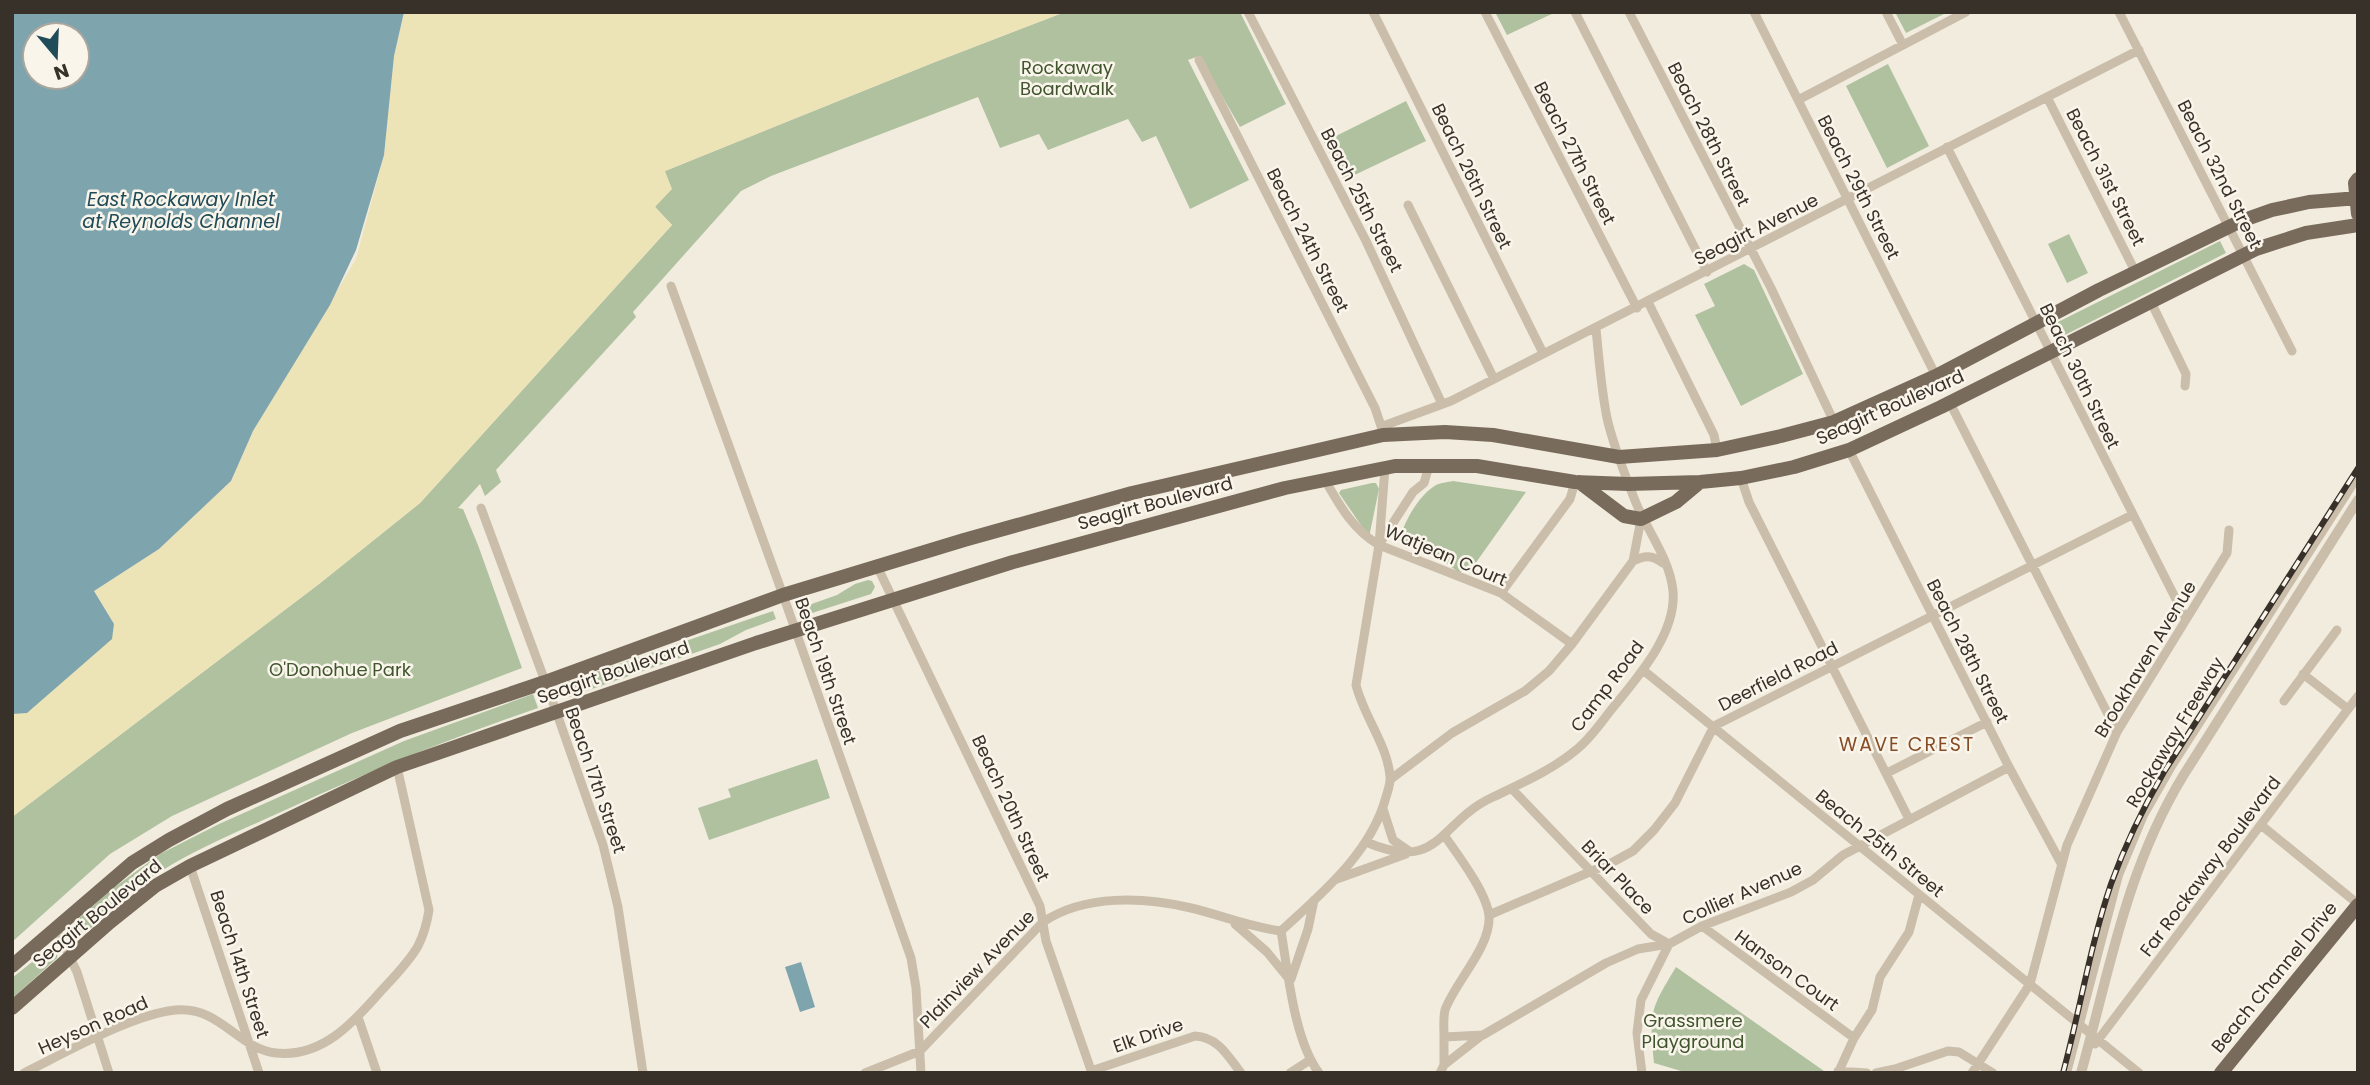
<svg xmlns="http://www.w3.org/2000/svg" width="2370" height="1085" viewBox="0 0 2370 1085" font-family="Poppins,sans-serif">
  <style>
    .green { fill: #b0c19f }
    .sand { fill: #ece3b7 }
    .water { fill: #7ea4ae; fill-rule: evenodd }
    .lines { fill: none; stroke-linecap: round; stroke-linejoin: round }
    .minor { stroke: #cabeab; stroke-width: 9 }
    .tertiary { stroke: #cabeab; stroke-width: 10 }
    .primary { stroke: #796b5b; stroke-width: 14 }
    .rail-casing { stroke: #38312a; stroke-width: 6 }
    .rail { stroke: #faf5eb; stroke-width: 3.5; stroke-dasharray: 10; stroke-linecap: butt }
    .labels { text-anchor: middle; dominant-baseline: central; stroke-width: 5; stroke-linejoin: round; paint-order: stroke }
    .park-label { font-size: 18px; fill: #40552e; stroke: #faf5eb }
    .street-label { font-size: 18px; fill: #38312a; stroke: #faf5eb }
    .water-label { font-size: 19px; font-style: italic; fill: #204b58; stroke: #faf5eb }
    .neighbourhood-label { font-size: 19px; letter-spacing: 2px; fill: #854c25; stroke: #faf5eb }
  </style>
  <rect width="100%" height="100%" fill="#f2ecdf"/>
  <path class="green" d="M1065 12H1240L1286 104 1240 127 1199 56 1188 60 1249 180 1190 209 1156 136 1142 142 1128 119 1048 150 1039 134 1000 148 978 97 771 176 741 191 633 312 636 317 496 470 501 482 485 496 480 484 458 508 463 509 478 545 522 668 352 733 172 816 110 854 12 942V817L319 584 420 503 672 225 655 207 665 171 935 62Z
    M1495 12H1556L1507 35Z
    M1895 12H1948L1906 33Z
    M1888 64 1929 146 1887 168 1846 86Z
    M1406 101 1426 141 1344 180 1324 142Z
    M2069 234 2088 273 2067 283 2048 244Z
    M2220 241 2226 253 2061 337 2054 324Z
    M1744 264 1754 270 1803 374 1741 406 1695 315 1715 306 1704 284Z
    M1453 481 1526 492 1470 571 1458 572 1441 559 1399 541C1404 522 1418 496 1436 485 1440 483 1448 482 1453 481Z
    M1372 483H1376L1379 489 1369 537 1339 493 1341 490Z
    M868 580 872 581 875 587 871 594 809 614 806 606 837 595 855 584Z
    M773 611 776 619 746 630 720 644 569 697 564 683Z
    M533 694 538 708C454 737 372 770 292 807 249 827 203 845 163 870 136 886 112 908 89 930L81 932 75 925 76 921 112 889 160 854 219 824 404 741Z
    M817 759 830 798 709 840 698 808 731 797 728 789Z
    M52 946 58 950 57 958 12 999V978Z
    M1676 967 1824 1071 1823 1073H1688L1654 1063C1649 1012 1650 1010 1676 967Z"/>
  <path class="sand" d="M404 12H1065L935 62 665 171 672 189 655 207 672 225 420 503 319 584 12 817V714L114 624 94 591 159 549 231 481 253 431 356 259 384 155 394 56Z"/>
  <path class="water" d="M12 12H404L394 56 384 155 356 250 330 305 253 431 231 481 159 549 94 591 114 624 112 639 27 713 12 714ZM35 35H77V77H35Z
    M801 962 815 1007 800 1012 785 967Z"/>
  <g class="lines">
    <path class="minor" d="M1248 12 1366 241 1442 404
      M1373 12 1543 353
      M1485 12 1637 308
      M1575 12 1707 272
      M1629 12 1771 288 1834 422
      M1754 12 1936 376
      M1886 12 1903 45
      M2119 12 2292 351
      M1199 60 1375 408 1383 432
      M2047 97 2136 273
      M1798 100 1966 12
      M1947 147 2186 619
      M1408 205 1494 379
      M671 286 783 595 911 958 916 988 921 1073
      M1648 302 1714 435 1717 450
      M2151 302 2186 374 2185 386
      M1950 403 2117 732
      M1383 426 1451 401 2139 50
      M1849 450 2009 767 2062 865
      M1741 478 1749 502 1909 819
      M1325 480C1340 506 1353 530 1379 545L1501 593 1572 644
      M481 508 556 711 603 845 618 907 643 1073
      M1380 543 1413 492 1424 483 1429 466
      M1633 561C1645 555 1652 555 1663 563
      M877 566 1040 906 1046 941 1092 1073
      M1501 593 1570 499 1575 482
      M1643 670 2139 1073
      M2303 674 2348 709
      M2284 701 2337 630
      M1887 773 1987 722
      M1391 779 1452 733 1525 691 1549 671 1572 644 1633 561 1641 519
      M1512 789 1651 934 1669 944 1641 1000 1637 1033 1642 1073
      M1383 809 1393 840 1409 851
      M2261 825 2358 904
      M1366 842C1441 874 1438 822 1493 797 1522 783 1552 770 1576 750 1590 739 1600 724 1611 710 1636 679 1677 634 1673 591 1670 558 1645 528 1634 498 1624 472 1613 445 1607 418 1601 388 1599 358 1596 329
      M190 866 259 1073
      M1337 879 1406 854
      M1489 915 1613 862 1633 851 1654 830 1675 803 1714 726 2132 515
      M1235 924 1267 952 1289 979
      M1702 926 1854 1038
      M55 927 77 972 109 1073
      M1281 931C1322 893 1371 853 1386 797 1388 790 1391 783 1390 776 1387 744 1364 717 1356 685L1379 545 1385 468
      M1281 931C1288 972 1294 1040 1319 1073
      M1291 979 1308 929 1314 900
      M358 1017 377 1073
      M1444 1037C1444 1028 1443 1018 1445 1010 1455 982 1491 947 1489 916 1487 893 1458 855 1444 835
      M2095 1044 2358 696
      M1444 1065 1481 1036
      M1091 1071 1195 1036C1218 1037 1228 1056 1241 1073
      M1838 1071 1867 1073
      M24 1073C63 1054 135 1013 176 1010 220 1006 238 1049 276 1053 322 1058 354 1022 381 991 394 977 409 962 418 946 424 934 427 923 429 910L397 767
      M865 1073 920 1051 1043 922C1085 894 1144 897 1191 908 1221 915 1249 927 1281 931
      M1290 1073 1310 1060
      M1440 1073 1444 1065V1037L1483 1035 1606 963 1638 949 1669 944 1702 926 1791 892 1813 880 1843 855 2009 767
      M1838 1073 1854 1038 1872 1010 1880 977 1909 932 1919 895
      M1876 1073 1895 1069 1948 1051 1959 1052 1993 1073
      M1972 1073 2030 984 2067 845 2117 732 2227 553 2229 530"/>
    <path class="tertiary" d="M2066 1073 2118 875 2143 815 2171 766 2358 475
      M2081 1073C2110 969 2126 870 2183 776L2358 500"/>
    <path class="primary" d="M2358 179 2355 183 2358 214
      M1579 482 1624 516 1641 519 1676 502 1700 482
      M12 966 132 863 169 840 227 809 400 731 545 682 783 595 964 540 1132 493 1383 435 1445 432 1493 435 1619 457 1717 450 1781 436 1834 422 1936 376 2099 290 2241 221 2272 210 2309 202 2358 198
      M12 1008 110 922 155 886 190 866 397 767 756 643 1013 562 1285 488 1395 466H1477L1575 482 1628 484 1700 482 1741 478 1794 467 1849 450 1941 407 2256 249 2306 233 2358 225
      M2221 1073 2358 905"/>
    <defs>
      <path id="rail" d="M2063 1073C2080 1010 2090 946 2111 884 2125 845 2143 808 2164 772L2358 468"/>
    </defs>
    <use href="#rail" class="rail-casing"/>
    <use href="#rail" class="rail"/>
  </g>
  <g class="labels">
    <g class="park-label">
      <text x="1067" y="67">Rockaway<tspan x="1067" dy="21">Boardwalk</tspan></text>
      <text x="340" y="669">O'Donohue Park</text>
      <text x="1693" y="1020">Grassmere<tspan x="1693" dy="21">Playground</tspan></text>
    </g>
    <g class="street-label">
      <text transform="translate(1709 134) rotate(63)">Beach 28th Street</text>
      <text transform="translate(1575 153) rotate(63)">Beach 27th Street</text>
      <text transform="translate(2220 174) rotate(63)">Beach 32nd Street</text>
      <text transform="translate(1472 176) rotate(64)">Beach 26th Street</text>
      <text transform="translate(2106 177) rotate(63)">Beach 31st Street</text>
      <text transform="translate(1859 187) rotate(63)">Beach 29th Street</text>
      <text transform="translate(1362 200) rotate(63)">Beach 25th Street</text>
      <text transform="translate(1756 229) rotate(-27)">Seagirt Avenue</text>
      <text transform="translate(1308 240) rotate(63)">Beach 24th Street</text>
      <text transform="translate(2080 376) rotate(64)">Beach 30th Street</text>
      <text transform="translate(1890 407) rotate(-24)">Seagirt Boulevard</text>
      <text transform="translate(1155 503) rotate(-15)">Seagirt Boulevard</text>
      <text transform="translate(1446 555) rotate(23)">Watjean Court</text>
      <text transform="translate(1968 651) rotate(63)">Beach 28th Street</text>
      <text transform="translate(2145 659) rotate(-59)">Brookhaven Avenue</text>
      <text transform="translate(826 671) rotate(71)">Beach 19th Street</text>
      <text transform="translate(613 672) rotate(-19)">Seagirt Boulevard</text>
      <text transform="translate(1778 676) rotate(-27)">Deerfield Road</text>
      <text transform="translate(1607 686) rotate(-53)">Camp Road</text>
      <text transform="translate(2175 732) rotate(-59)">Rockaway Freeway</text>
      <text transform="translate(596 780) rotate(71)">Beach 17th Street</text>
      <text transform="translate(1011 808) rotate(65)">Beach 20th Street</text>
      <text transform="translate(1880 843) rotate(39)">Beach 25th Street</text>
      <text transform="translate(2210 866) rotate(-53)">Far Rockaway Boulevard</text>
      <text transform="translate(1618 877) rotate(46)">Briar Place</text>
      <text transform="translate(1742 893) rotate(-24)">Collier Avenue</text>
      <text transform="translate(97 913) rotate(-39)">Seagirt Boulevard</text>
      <text transform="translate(240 964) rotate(72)">Beach 14th Street</text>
      <text transform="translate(977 969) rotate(-46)">Plainview Avenue</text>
      <text transform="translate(1787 970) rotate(36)">Hanson Court</text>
      <text transform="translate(2274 977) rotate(-51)">Beach Channel Drive</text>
      <text transform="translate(93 1025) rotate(-24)">Heyson Road</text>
      <text transform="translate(1148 1035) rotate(-19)">Elk Drive</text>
    </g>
    <g class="water-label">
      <text x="181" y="199">East Rockaway Inlet<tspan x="181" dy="22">at Reynolds Channel</tspan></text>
    </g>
    <g class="neighbourhood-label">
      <text x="1907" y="744">WAVE CREST</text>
    </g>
  </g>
  <rect width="2370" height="1085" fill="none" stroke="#38312a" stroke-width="28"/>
  <g transform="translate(56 56) rotate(161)"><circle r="33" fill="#faf5eb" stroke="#aca79e" stroke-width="2"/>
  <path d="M0-5L12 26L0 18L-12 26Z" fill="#204b58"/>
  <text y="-10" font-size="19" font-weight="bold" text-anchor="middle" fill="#38312a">N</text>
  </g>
</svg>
